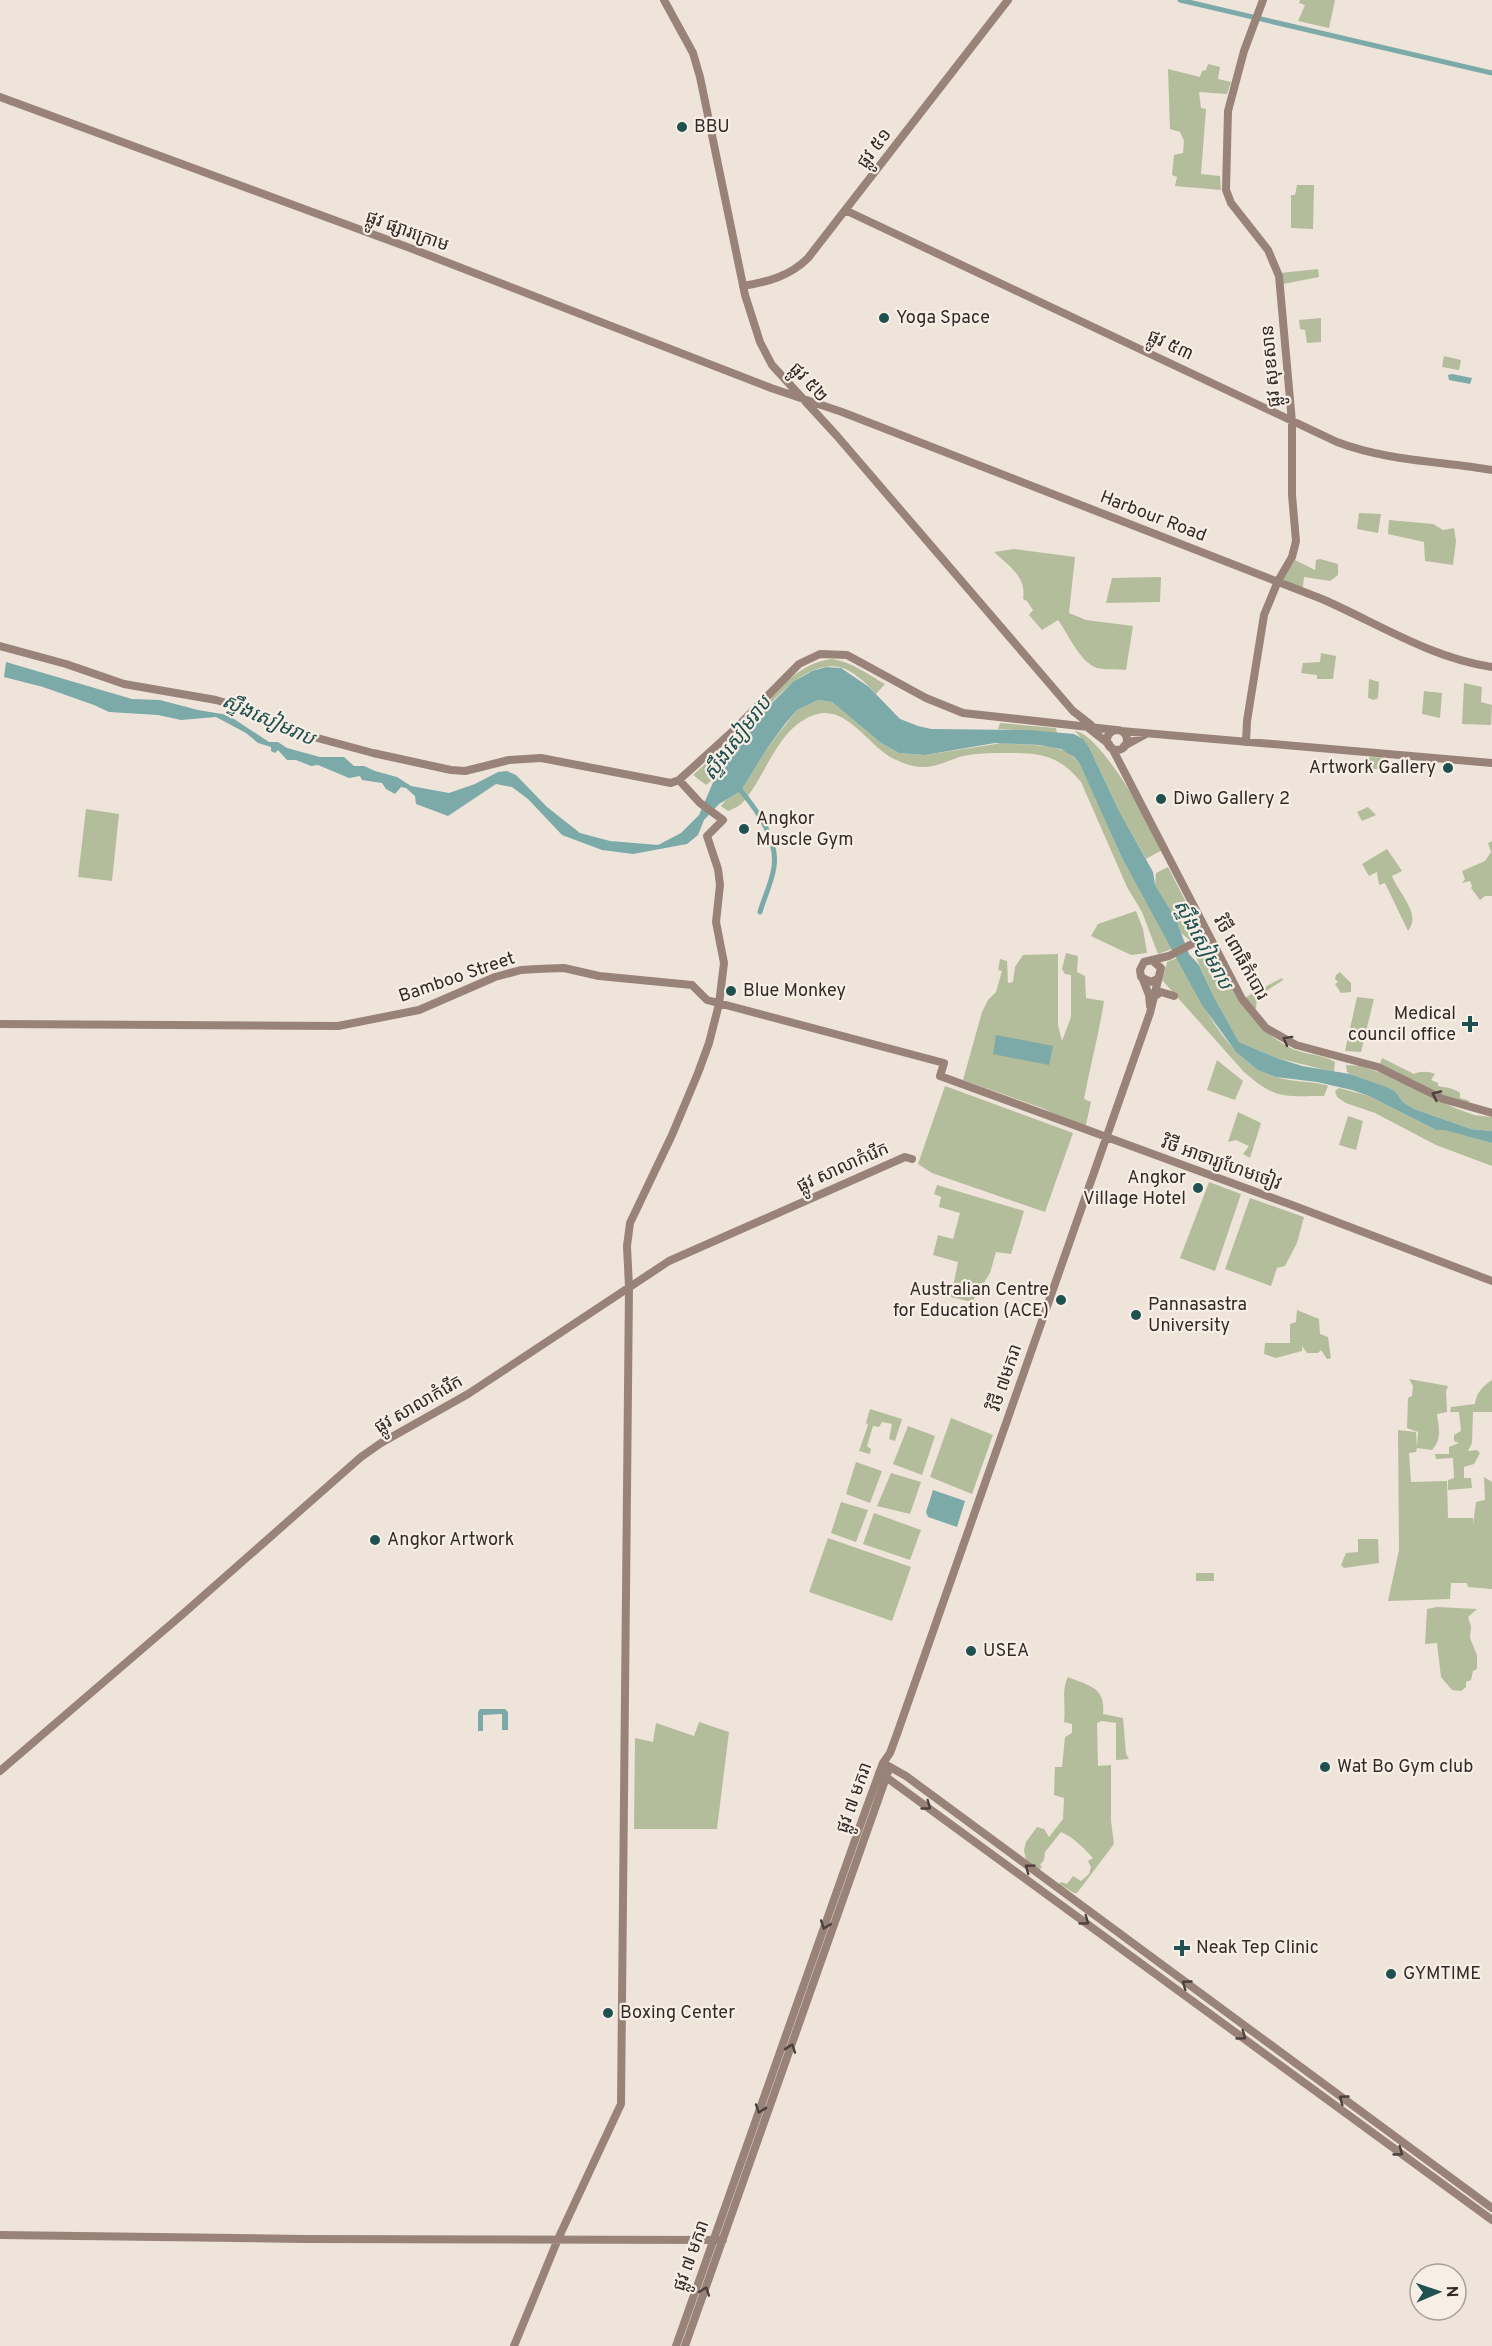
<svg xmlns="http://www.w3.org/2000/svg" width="1492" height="2346" viewBox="0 0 1492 2346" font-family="Overpass,'Noto Sans Khmer',sans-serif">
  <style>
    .green { fill: #b4bd9b }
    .water { fill: #7baaa9 }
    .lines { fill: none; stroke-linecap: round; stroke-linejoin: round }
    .canal { stroke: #7baaa9; stroke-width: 5 }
    .secondary { stroke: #998379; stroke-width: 8 }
    .oneway { stroke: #4c403c }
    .poi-dot { fill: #205151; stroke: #f7eee6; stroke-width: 2 }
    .labels { text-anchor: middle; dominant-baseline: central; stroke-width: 4.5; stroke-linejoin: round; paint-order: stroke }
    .poi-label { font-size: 18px; fill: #332a27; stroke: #f7eee6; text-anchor: start }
    .street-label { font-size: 18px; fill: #332a27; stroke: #f7eee6 }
    .water-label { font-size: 20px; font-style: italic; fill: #205151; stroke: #f7eee6 }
  </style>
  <rect width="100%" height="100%" fill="#efe4da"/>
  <path class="green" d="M1300 0H1335L1329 28 1298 21 1305 5 1299 3Z
    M1208 64 1220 67 1218 79 1231 82 1227 94 1199 92 1201 108 1206 109 1201 174 1220 176 1221 190 1175 186 1177 177 1172 175 1174 155 1183 153 1184 141 1180 132 1170 129 1168 69 1200 77 1202 71 1206 70Z
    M1297 185H1314L1313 229 1291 228V195H1295Z
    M1318 269 1319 277 1283 284 1280 273Z
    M1321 318V342L1307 343 1305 330 1300 329 1299 320Z
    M1444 356 1461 360 1459 370 1442 367Z
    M1359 513 1381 514 1378 533 1357 529Z
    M1389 520 1433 524 1443 530 1454 528 1456 541 1453 565 1425 561 1424 542 1388 534Z
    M1014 549 1075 557 1069 613 1086 620 1133 626 1126 670C1118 669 1105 670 1097 668 1079 661 1069 635 1058 620L1042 630 1029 615 1033 610 1027 601 1023 599C1027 577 1009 566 994 552Z
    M1320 559 1338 564V575L1330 581 1304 577 1303 587H1296L1283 580 1295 560 1315 570 1316 560Z
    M1161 577 1160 602 1106 603 1112 578Z
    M1321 653 1336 656 1333 679H1317V675L1301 673 1303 663 1320 662Z
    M832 659C852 662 867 674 885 684L876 694C867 684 853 670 839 667 791 658 739 745 715 778L706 785 693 775C708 761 724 748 738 733 764 707 792 663 832 659Z
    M1369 679 1379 682 1378 698 1374 700 1368 698Z
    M1464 683 1482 687 1481 702 1492 705 1491 725 1462 724Z
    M1424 691 1442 693 1440 718 1422 714Z
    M818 700 832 702 881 743 899 753 925 755 1002 743 1049 746 1068 752 1080 764 1088 779 1122 858 1172 949 1158 954 1142 912 1127 887 1081 782C1058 754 1039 753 1005 753 991 753 977 753 963 756 958 757 952 760 946 762 926 770 913 768 894 759 869 747 846 703 814 715 777 728 767 775 743 802 740 806 733 809 728 811L721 806 726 800 741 791 768 747 797 710Z
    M1000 723 1056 728 1057 733 998 729Z
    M1075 731C1101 734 1151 825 1162 850L1146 859 1118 809 1089 747Z
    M1369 757 1388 758 1389 763 1378 769H1370L1368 766Z
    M1368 807 1376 815 1362 821 1357 812Z
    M86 809 119 814 112 881 78 877Z
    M1492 841V896H1485L1480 900 1471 888 1472 886 1470 881 1462 883 1465 879 1462 871 1485 861 1491 852 1488 843Z
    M1387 849 1402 871 1392 876C1399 894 1422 914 1408 931L1385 883 1379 885 1377 872 1369 876 1362 864Z
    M1168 867 1203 935 1192 942 1181 933 1175 917 1155 885 1156 873Z
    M1136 911 1143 929 1147 953 1131 955 1091 936 1098 924Z
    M1200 943 1209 944C1233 982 1244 1022 1287 1046 1301 1055 1320 1053 1335 1062L1334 1072 1277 1058 1239 1042 1215 999 1193 951 1196 949 1194 945Z
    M1066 953 1078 956 1077 972 1085 976 1086 998 1104 1001C1099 1034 1090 1066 1084 1099L1091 1102 1085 1129 1042 1108 963 1080 982 1012 988 1000 996 992 1002 971 998 970 1000 959 1007 961 1008 983 1013 982 1015 967 1023 955 1058 954V1025L1062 1041 1071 1017V975L1065 974 1062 969Z
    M1177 958C1203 1002 1224 1059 1276 1077 1291 1082 1310 1081 1326 1085L1328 1086 1324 1096C1284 1096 1276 1100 1244 1072L1162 980 1167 962Z
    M1340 972 1351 983V992L1341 993 1335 984 1338 982 1335 979 1336 975Z
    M1282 978 1283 980 1257 997 1256 1009 1249 1005 1244 998Z
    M1357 997 1374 999 1361 1052 1345 1051Z
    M1382 1058 1414 1074C1420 1071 1429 1071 1435 1074L1431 1080 1438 1083V1086C1446 1088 1452 1087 1460 1093V1098L1470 1101 1461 1105 1379 1067Z
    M1217 1060 1243 1081 1235 1100 1207 1090Z
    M1346 1065 1361 1066 1387 1075 1455 1108 1474 1115 1492 1117V1131L1471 1129 1414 1109 1403 1102 1395 1091 1350 1074 1347 1072Z
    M945 1086 1073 1133 1045 1212 932 1173 918 1164Z
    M1339 1088 1369 1096 1436 1130 1445 1129 1492 1143V1166L1436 1145 1375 1113 1346 1103 1337 1097 1335 1091Z
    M1238 1112 1261 1123 1250 1158 1243 1154 1249 1146 1236 1140 1228 1142Z
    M1348 1116 1363 1121 1356 1150 1339 1145Z
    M1209 1182 1241 1194 1215 1271 1180 1258Z
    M937 1185 1024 1211 1011 1254 996 1252 990 1273 972 1302 951 1297 958 1262 933 1255 938 1235 953 1239 960 1213 939 1207 941 1197 934 1194Z
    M1250 1198 1304 1217 1297 1243 1285 1266 1277 1268 1271 1286 1225 1269Z
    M1297 1310 1319 1319 1320 1334 1328 1337 1331 1358 1327 1359 1321 1350 1318 1353H1307L1302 1346V1351L1276 1358 1264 1354 1265 1343H1290V1324L1296 1322Z
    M1409 1379 1448 1386 1446 1391 1447 1412 1437 1414C1439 1429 1442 1439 1432 1450L1417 1448 1416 1452 1409 1453 1411 1482 1447 1481 1448 1518H1473V1525L1476 1502 1485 1500 1484 1477 1492 1482V1589L1468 1587 1467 1583H1451L1450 1599 1388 1601 1399 1550 1398 1430 1416 1432 1417 1447 1418 1432 1407 1428 1408 1398 1412 1396 1413 1386Z
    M1492 1380V1418V1412H1473L1472 1443 1468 1451 1477 1450 1480 1453 1474 1464 1464 1467V1478H1471L1472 1488 1448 1490V1480L1454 1478 1453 1458 1436 1459 1435 1454H1449V1447L1459 1443 1454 1441V1435L1461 1431 1459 1412H1450L1451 1407 1475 1404C1476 1393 1483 1386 1492 1380Z
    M870 1409 902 1419 895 1441 889 1439 892 1424 882 1422 879 1427 873 1426 867 1446 871 1449 870 1454 859 1451 868 1425 866 1423Z
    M951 1418 993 1435 972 1494 930 1477Z
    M908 1426 935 1436 922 1475 893 1464Z
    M856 1462 882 1471 870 1503 846 1494Z
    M891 1473 921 1482 910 1514 877 1506Z
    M841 1502 868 1510 856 1542 831 1533Z
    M874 1513 921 1530 910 1560 863 1544Z
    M828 1538 911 1567 892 1621 809 1592Z
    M1358 1539H1378L1379 1563 1344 1568 1341 1565 1346 1553 1358 1552Z
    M1196 1573H1214V1581H1196Z
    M1437 1607 1477 1609 1468 1617 1471 1626 1470 1638 1477 1655V1669L1473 1671 1471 1680 1466 1682V1687L1461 1691 1452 1690 1441 1677 1437 1643 1425 1644 1427 1609Z
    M1068 1677C1089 1686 1106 1687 1103 1714L1123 1718 1126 1754 1129 1759 1116 1760V1723L1102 1721 1097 1723 1098 1766 1111 1765V1821L1114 1844 1077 1893H1074L1059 1884 1061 1882 1067 1884 1073 1876 1081 1881 1089 1874 1091 1867 1088 1861 1093 1858C1084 1848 1073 1837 1061 1832L1045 1852 1044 1860 1040 1865 1042 1867 1037 1872 1027 1866 1024 1850 1026 1842 1037 1827 1044 1829 1049 1837 1063 1819 1064 1798 1054 1795 1055 1767H1062L1065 1737 1072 1733V1724L1064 1722C1066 1706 1061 1690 1068 1677Z
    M699 1722 729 1732 717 1829H634L635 1738 653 1742 656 1723 694 1736Z"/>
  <path class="water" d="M1452 374 1472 378 1470 384 1449 380 1448 375Z
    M6 662 132 699 160 700 198 710 228 715 269 742H278L287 748 320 757H344L354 766H364L375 771 397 777 411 786 449 793 475 784 498 772 507 771 516 775 547 807 580 833 610 841 658 845 681 833 699 815 715 778 764 711 793 682 812 671 826 667 841 668 869 687 900 719 918 726 931 729 1028 730 1074 734 1083 739 1089 747 1118 809 1153 872 1155 885 1175 917 1189 954 1199 965 1215 999 1239 1042 1277 1058 1302 1066 1350 1074 1386 1087 1395 1091 1403 1102 1414 1109 1471 1129 1492 1131V1143L1445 1130H1436L1369 1096 1352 1090 1317 1082 1276 1077 1258 1070 1236 1052 1202 1005 1122 858 1080 764 1074 757 1061 749 1040 745 995 743 925 755 899 753 881 743 832 702 818 700 797 710 785 724 768 747 741 791 719 804 704 820 698 835 687 844 633 854 602 850 562 835 528 799 512 787 496 784 448 816 416 804 415 796 406 788 401 787 395 794 386 789 382 783 362 780 360 776 349 778 318 765 311 766 296 760H287L278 750 275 753 271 751V747L258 743 246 733 216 717 181 720 158 715 109 712 94 705 43 687 4 677Z
    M996 1035 1053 1046 1049 1065 993 1054Z
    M933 1490 965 1501 957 1527 928 1517 926 1512Z
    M480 1709H505L508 1712V1730H502V1714L483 1715V1731H478V1712Z"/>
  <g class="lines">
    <path class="canal" d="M1180 0 1492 73
      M741 791C758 811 778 839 774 867 772 882 764 898 760 912"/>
    <path class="secondary" d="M664 0 693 53 700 77 745 295 760 342 772 365 837 436 1073 711 1091 725
      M0 97 410 248 771 388 842 412 1322 599C1377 623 1431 658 1492 667
      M847 211 1337 442C1387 461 1439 461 1492 470
      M743 286C768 282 790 276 808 258L1008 0
      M0 646 66 664 124 684 216 700 247 709 295 732 373 753 451 770 465 771 509 760 541 758 671 783 679 780 733 731 799 664 820 654 847 655 926 698 963 713 1116 730
      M1086 726 1109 744
      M1107 740a10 10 0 1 1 20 0a10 10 0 1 1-20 0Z
      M1121 731 1492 763
      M1246 742 1247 721 1264 615 1278 581 1292 557 1296 541 1292 495V422L1279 276 1268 250 1231 203 1226 190 1228 111 1244 51 1263 0
      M1124 746 1146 734
      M1112 748 1242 999 1266 1028 1296 1045 1378 1067 1443 1099 1492 1113
      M1152 960 1169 956 1209 935
      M1142 977 1149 995 1150 1006
      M1155 996 1161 992 1174 996
      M0 1024 338 1026 419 1010 495 977 521 970 537 969 564 968 599 976 692 985 707 1000 944 1063 940 1076 1292 1205 1492 1281
      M883 1763 906 1776 1492 2208
      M0 1771 184 1613 361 1457 381 1443 468 1394 669 1261 905 1157 912 1159
      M879 1773 886 1777 1492 2220
      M0 2235 304 2239 723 2240
      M514 2346 558 2239 621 2104 629 1287 627 1246 630 1223 672 1135 698 1073 709 1043 719 1004 724 963 716 922 720 885 718 869 707 836 723 820 700 803 679 780
      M676 2346 866 1809 883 1763 890 1753 897 1734 1150 1013 1161 968 1152 960 1144 962 1140 970 1141 977 1151 982 1157 979
      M685 2346 888 1772"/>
  </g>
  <defs><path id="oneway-chevron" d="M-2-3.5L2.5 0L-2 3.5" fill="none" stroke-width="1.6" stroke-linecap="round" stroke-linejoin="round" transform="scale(1.5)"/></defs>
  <g class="oneway">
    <use href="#oneway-chevron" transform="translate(1287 1040) rotate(-151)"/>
    <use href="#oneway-chevron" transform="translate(1436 1095) rotate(-155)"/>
    <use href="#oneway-chevron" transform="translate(927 1806) rotate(36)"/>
    <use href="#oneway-chevron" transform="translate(1029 1868) rotate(-143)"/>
    <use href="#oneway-chevron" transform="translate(1085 1921) rotate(36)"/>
    <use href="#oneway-chevron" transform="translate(825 1925) rotate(110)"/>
    <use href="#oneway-chevron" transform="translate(1186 1984) rotate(-144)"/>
    <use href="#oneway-chevron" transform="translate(1242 2036) rotate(36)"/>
    <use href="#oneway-chevron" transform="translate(791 2048) rotate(-71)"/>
    <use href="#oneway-chevron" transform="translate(1343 2099) rotate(-144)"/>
    <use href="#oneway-chevron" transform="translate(760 2109) rotate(109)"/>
    <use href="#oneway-chevron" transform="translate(1399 2152) rotate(36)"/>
    <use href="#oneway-chevron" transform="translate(705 2291) rotate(-70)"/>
  </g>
  <g class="poi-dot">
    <circle cx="682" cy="127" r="6"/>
    <circle cx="884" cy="318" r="6"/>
    <circle cx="1448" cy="768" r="6"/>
    <circle cx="1161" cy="799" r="6"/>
    <circle cx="744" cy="829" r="6"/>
    <circle cx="731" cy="991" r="6"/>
    <path d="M1467 1015h6v6h6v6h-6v6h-6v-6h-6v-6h6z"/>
    <circle cx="1198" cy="1188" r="6"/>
    <circle cx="1061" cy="1300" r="6"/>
    <circle cx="1136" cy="1315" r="6"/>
    <circle cx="375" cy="1540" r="6"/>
    <circle cx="971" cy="1651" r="6"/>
    <circle cx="1325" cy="1767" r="6"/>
    <path d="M1179 1939h6v6h6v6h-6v6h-6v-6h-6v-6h6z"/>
    <circle cx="1391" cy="1974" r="6"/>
    <circle cx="608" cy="2013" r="6"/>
  </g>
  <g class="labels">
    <g class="poi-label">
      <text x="694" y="127">BBU</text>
      <text x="896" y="318">Yoga Space</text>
      <text x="1436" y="768" text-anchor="end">Artwork Gallery</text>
      <text x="1173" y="799">Diwo Gallery 2</text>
      <text x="756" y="819">Angkor<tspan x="756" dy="21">Muscle Gym</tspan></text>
      <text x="743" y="991">Blue Monkey</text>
      <text x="1456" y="1014" text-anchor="end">Medical<tspan x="1456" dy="21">council office</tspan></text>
      <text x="1186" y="1178" text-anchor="end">Angkor<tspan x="1186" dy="21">Village Hotel</tspan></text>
      <text x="1049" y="1290" text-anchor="end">Australian Centre<tspan x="1049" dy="21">for Education (ACE)</tspan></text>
      <text x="1148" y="1305">Pannasastra<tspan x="1148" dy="21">University</tspan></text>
      <text x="387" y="1540">Angkor Artwork</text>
      <text x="983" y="1651">USEA</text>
      <text x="1337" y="1767">Wat Bo Gym club</text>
      <text x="1196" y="1948">Neak Tep Clinic</text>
      <text x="1403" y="1974">GYMTIME</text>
      <text x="620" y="2013">Boxing Center</text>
    </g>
    <g class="street-label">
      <text transform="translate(875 149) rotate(-53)">ផ្លូវ ៥១</text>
      <text transform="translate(407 232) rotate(20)">ផ្លូវ ផ្សារក្រោម</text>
      <text transform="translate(1170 346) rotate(25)">ផ្លូវ ៥៣</text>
      <text transform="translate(1272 366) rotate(-95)">ផ្លូវ សុខសាន</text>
      <text transform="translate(808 383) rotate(47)">ផ្លូវ ៥២</text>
      <text transform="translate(1153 517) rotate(21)">Harbour Road</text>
      <text transform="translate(1240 958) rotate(61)">វិថី ពោធិកំបោរ</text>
      <text transform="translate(457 978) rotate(-19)">Bamboo Street</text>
      <text transform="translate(1221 1164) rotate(20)">វិថី អាចារ្យហែមចៀវ</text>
      <text transform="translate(843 1168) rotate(-24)">ផ្លូវ សាលាកំរើក</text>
      <text transform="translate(1006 1378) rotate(-71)">វិថី ៧មករា</text>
      <text transform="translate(419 1405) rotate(-30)">ផ្លូវ សាលាកំរើក</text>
      <text transform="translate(855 1798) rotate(-70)">ផ្លូវ ៧ មករា</text>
      <text transform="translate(692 2256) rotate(-70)">ផ្លូវ ៧ មករា</text>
    </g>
    <g class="water-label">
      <text transform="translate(268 721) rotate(24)">ស្ទឹងសៀមរាប</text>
      <text transform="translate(738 739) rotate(-53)">ស្ទឹងសៀមរាប</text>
      <text transform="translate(1202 945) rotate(61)">ស្ទឹងសៀមរាប</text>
    </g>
  </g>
  <g transform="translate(1438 2292) rotate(88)"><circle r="28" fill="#f7eee6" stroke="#a9a09a" stroke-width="1.5"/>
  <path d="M0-4.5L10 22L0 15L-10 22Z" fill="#205151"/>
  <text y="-9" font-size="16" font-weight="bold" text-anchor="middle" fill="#332a27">N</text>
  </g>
</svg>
